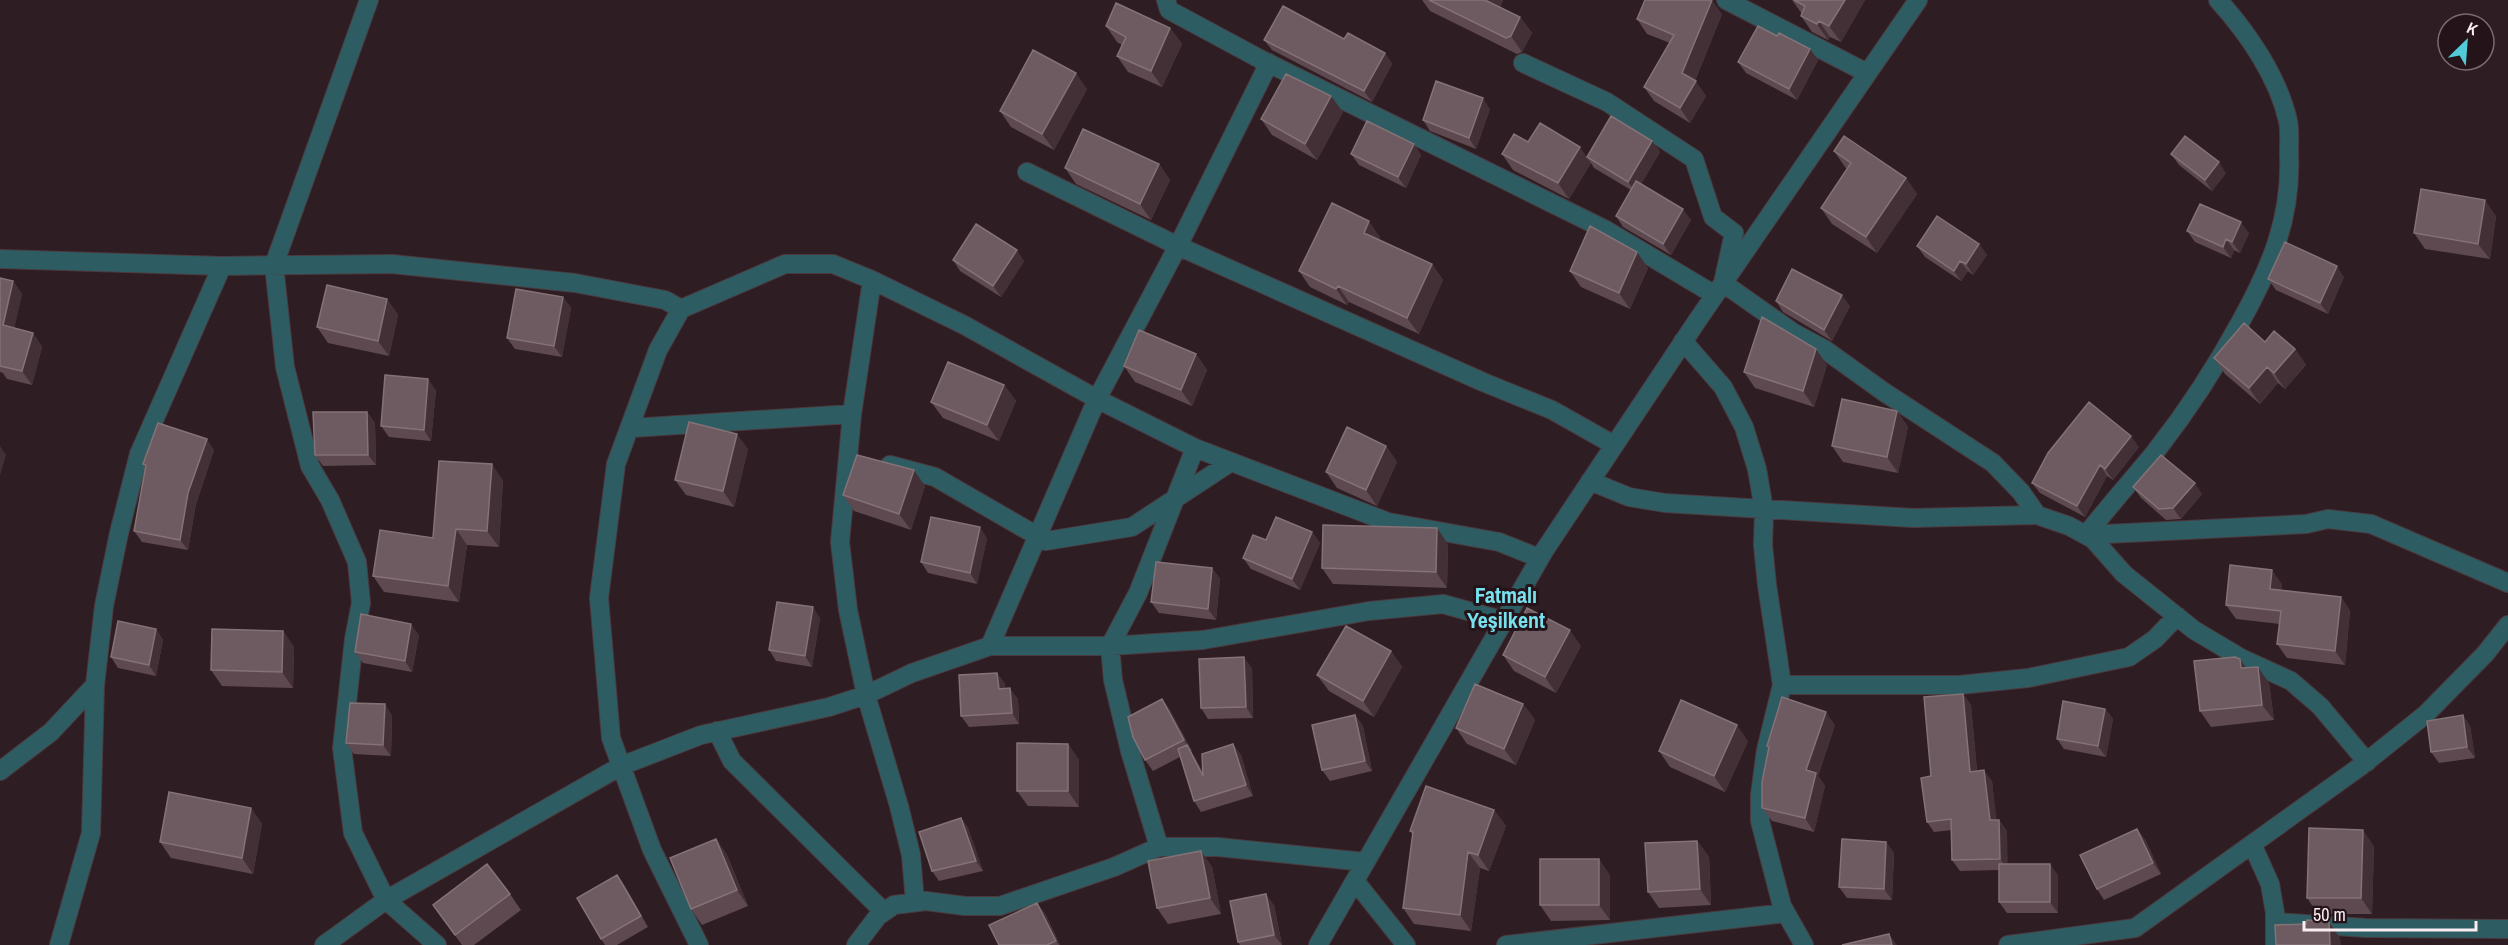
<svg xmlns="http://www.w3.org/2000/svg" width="2508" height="945" viewBox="0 0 2508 945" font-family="'Archivo Narrow',sans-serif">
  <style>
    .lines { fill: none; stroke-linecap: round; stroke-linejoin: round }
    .minor-casing { stroke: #4b3a3f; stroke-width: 20 }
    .minor { stroke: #2d5d63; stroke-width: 18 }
    .wall { fill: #5d494f }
    .shaded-wall { fill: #433036 }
    .building { fill: #6e5b61; stroke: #847277; stroke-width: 1.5 }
    .labels { text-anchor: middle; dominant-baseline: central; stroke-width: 6; stroke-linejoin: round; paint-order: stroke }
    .quarter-label { font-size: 22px; font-weight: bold; fill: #77e2ee; stroke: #241419 }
  </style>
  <rect width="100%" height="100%" fill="#2e1d22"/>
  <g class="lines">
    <defs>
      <path id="minor" d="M369 0 274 265 285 367 310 466 330 500 357 562 361 603 354 639 342 748 353 833 386 900 437 945
        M1166 0 1169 10 1260 59 1606 230 1715 295
        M1726 0 1867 73
        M1523 63 1607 102 1694 159 1713 217 1734 233 1723 283 1794 333 1824 349 1884 392 1993 463 2021 492 2037 515
        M1027 172 1178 246 1483 382 1552 410 1614 445
        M0 259 222 266 392 264 575 283 665 300 681 309
        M872 280 852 414 840 542 848 610 866 695 899 806 911 855 915 902
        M1683 341 1723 387 1744 427 1757 469 1764 510 1763 545 1767 585 1782 685 1766 750 1760 795V821L1782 906 1804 945
        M631 428 852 414
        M890 465 935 477 1046 541 1132 527 1231 462
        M1590 481 1629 497 1665 503 1913 518 2037 515 2069 526 2093 539 2124 574 2194 630 2241 658 2291 681 2320 706 2367 762
        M2086 535C2109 506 2133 479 2156 451 2188 410 2216 367 2241 321 2271 267 2292 217 2289 153 2289 143 2290 131 2288 121 2278 77 2248 33 2218 0
        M2086 535 2306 524 2328 519 2371 524 2508 583
        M990 646 1097 399 1178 246 1269 63
        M1782 685H1959L2028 678 2129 657 2155 639 2177 616
        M717 731 732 761 884 912
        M0 771 51 732 95 685
        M2252 844 2270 884 2275 913V945
        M1159 847 1130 751 1113 680 1110 646 1138 593 1195 448
        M1355 881 1406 945
        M2275 922 2366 928 2508 929
        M59 945 91 833 95 685 104 606 119 533 139 454 222 266
        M324 945 386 900 621 766 701 735 829 707 866 695 912 673 990 646H1110L1203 640 1369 611 1443 604 1504 621
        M699 945 652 850 611 738 599 598 616 464 658 350 681 309 785 264H833L872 280 964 325 1097 399 1195 448 1388 522 1499 542 1539 558
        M856 945 878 916 894 905 926 901 965 906H1000L1114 867 1159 847H1218L1365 862
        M1318 945 1544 551 1697 321 1918 0
        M1506 945 1785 913
        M2008 945 2135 928 2361 766 2426 714 2485 654 2508 625"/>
    </defs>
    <use href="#minor" class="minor-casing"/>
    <use href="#minor" class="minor"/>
  </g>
  <path class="wall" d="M1422 0H1503L1500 7 1520 17 1532 33 1522 52 1517 54 1430 11Z
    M1792 0H1865L1841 42 1830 37 1828 40 1812 32 1801 16 1802 14Z
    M1722 14 1695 81 1706 96 1690 123 1654 101 1644 87 1670 43 1647 34 1637 19Z
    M1106 26 1170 28 1182 44 1162 87 1128 72 1117 56 1122 45 1117 42Z
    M1777 36 1810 49 1818 60 1797 100 1746 73 1738 62Z
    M1264 40 1385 53 1392 64 1372 102 1272 50Z
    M1087 89 1054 150 1011 127 1000 111Z
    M1331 96 1343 112 1317 160 1272 135 1261 119Z
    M1490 109 1476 149 1430 131 1423 120Z
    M1652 141 1660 152 1641 184 1691 220 1671 255 1623 227 1616 216 1631 190 1594 168 1591 163 1569 199 1513 170 1502 154 1528 142 1587 157Z
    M1414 144 1421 155 1406 188 1359 165 1351 154Z
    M1834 151 1906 178 1917 194 1877 253 1832 224 1821 208 1847 169 1845 167Z
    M2171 154 2226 173 2212 191 2179 165Z
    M1159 164 1170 180 1151 220 1076 184 1065 168Z
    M2496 216 2490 259 2425 249 2414 233Z
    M2187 231 2249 233 2240 253 2234 250 2231 258 2195 242Z
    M1380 237 1379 240 1432 264 1443 280 1419 334 1349 302 1347 305 1310 287 1299 271Z
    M1979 244 1987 255 1973 275 1968 271 1961 281 1925 257 1917 246Z
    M953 260 1024 261 1001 297 960 271Z
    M1648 268 1630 309 1581 287 1570 271Z
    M2344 277 2328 314 2276 290 2268 279Z
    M0 278 13 281 22 294 14 328 33 333 42 347 32 385 7 379 3 373 0 372Z
    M563 297 571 308 562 357 515 349 507 338Z
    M387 299 398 315 389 356 328 343 317 327Z
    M1776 301 1850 306 1832 341 1783 312Z
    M2265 342 2295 349 2306 365 2285 389 2278 383 2260 404 2225 374 2214 358Z
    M1196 354 1207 370 1192 406 1135 382 1124 366Z
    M1827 365 1814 407 1755 388 1744 372Z
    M1004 385 1016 401 999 441 943 418 931 402Z
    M436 390 431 441 389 437 381 426Z
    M1897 411 1908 427 1898 473 1843 462 1832 446Z
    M367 412 375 423 376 465 323 466 315 455Z
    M1386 446 1397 462 1377 506 1337 488 1326 472Z
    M2139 447 2113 480 2107 476 2085 517 2040 493 2032 483Z
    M748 449 734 507 686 495 675 480Z
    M214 450 196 504 188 550 142 542 134 531 145 467 143 464Z
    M503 480 499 547 467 545 459 602 384 592 373 576 433 538Z
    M925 486 911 530 854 511 843 495Z
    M2133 487 2202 494 2181 519 2166 520 2141 498Z
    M1312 532 1320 543 1300 590 1251 569 1243 558 1266 540Z
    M987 538 977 584 928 573 921 562Z
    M1448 544 1447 588 1333 584 1322 568Z
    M1212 568 1220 579 1216 620 1159 613 1151 602Z
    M2282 584 2281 590 2341 597 2350 611 2345 665 2287 658 2277 644 2280 624 2236 619 2226 605Z
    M820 618 812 667 776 661 769 650Z
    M156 629 163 640 156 676 118 668 111 657Z
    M283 631 294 647 293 688 222 686 211 670Z
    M419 635 412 672 363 663 355 652Z
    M1581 646 1556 693 1514 671 1503 655Z
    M1391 651 1402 667 1374 717 1329 691 1317 675Z
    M2240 659 2246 668 2269 683 2274 720 2211 727 2200 711Z
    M1252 668 1253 718 1208 719 1201 708Z
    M1005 683V688L1018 699 1019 724 969 727 961 716Z
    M1963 694 1971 705 1977 771 1992 781 1996 820H1999L2007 831V864L2058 875V913H2007L1999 902V870L1960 871 1952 860V830L1934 832 1927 822 1931 776Z
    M1162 699 1170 710 1192 751H1191L1203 772 1233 744 1241 755 1253 796 1201 812 1194 801 1180 757 1153 771 1145 760Z
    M1523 704 1535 720 1516 765 1467 744 1456 728Z
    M2105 709 2113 719 2106 757 2064 749 2057 739Z
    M392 715 391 756 354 754 346 743Z
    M1355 715 1363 726 1372 771 1330 781 1322 770Z
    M2463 715 2470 726 2475 758 2439 763 2431 752Z
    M1835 725 1818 776 1825 786 1814 832 1772 821 1762 808 1769 748 1767 746Z
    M1748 741 1725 792 1670 767 1659 751Z
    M1068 744 1079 760V807L1028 806 1017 791Z
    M251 808 262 824 253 874 171 858 160 842Z
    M1494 810 1506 826 1489 871 1480 868 1471 931 1414 924 1403 908 1413 835 1410 831Z
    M961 818 968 828 983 871 939 881 932 871Z
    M716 839 727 855 748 906 702 925 691 909Z
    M2145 839 2161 874 2104 900 2097 889Z
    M1697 841 1709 857 1711 905 1659 908 1648 892Z
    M1886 842 1894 853 1892 900 1847 898 1839 887Z
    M2374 846 2372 914H2318L2307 898Z
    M1201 851 1212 867 1221 914 1168 924 1157 908Z
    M617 875 625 886 648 927 617 945H605L601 939Z
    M1610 875V920L1551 921 1540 905Z
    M510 894 521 910 474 945H462L433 905Z
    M1274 905 1282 945H1240L1238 942Z
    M1045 913 1060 945H999Z"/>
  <path class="shaded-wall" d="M1484 0H1503L1495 16Z
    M1712 0 1722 14 1692 88 1682 73Z
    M1845 0H1865L1841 42 1829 26Z
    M1520 17 1532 33 1522 52 1511 36Z
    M1819 21 1830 37 1828 40 1817 24Z
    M1170 28 1182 44 1162 87 1151 71Z
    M1810 49 1818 60 1797 100 1789 89Z
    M1385 53 1392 64 1372 102 1364 91Z
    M1076 73 1087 89 1054 150 1042 134Z
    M1696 81 1706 96 1690 123 1680 108Z
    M1331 96 1343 112 1317 160 1305 144Z
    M1483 98 1490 109 1476 149 1469 138Z
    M1652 141 1660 152 1636 192 1628 182Z
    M1414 144 1421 155 1406 188 1398 177Z
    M1580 147 1591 163 1569 199 1558 183Z
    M2219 162 2226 173 2212 191 2205 180Z
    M1159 164 1170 180 1151 220 1140 204Z
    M1906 178 1917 194 1877 253 1866 237Z
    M2485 200 2496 216 2490 259 2478 244Z
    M1683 209 1691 220 1671 255 1663 244Z
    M1369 221 1380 237 1375 249 1364 233Z
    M2241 222 2249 233 2240 253 2232 242Z
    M2226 239 2234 250 2231 258 2223 247Z
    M1979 244 1987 255 1973 275 1966 264Z
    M1017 250 1024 261 1001 297 993 286Z
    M1637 252 1648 268 1630 309 1619 293Z
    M1960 261 1968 271 1961 281 1954 271Z
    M1432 264 1443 280 1419 334 1407 318Z
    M2337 266 2344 277 2328 314 2320 303Z
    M13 281 22 294 12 338 3 325Z
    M1338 286 1349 302 1347 305 1336 289Z
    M1842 295 1850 306 1832 341 1824 330Z
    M563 297 571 308 562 357 554 346Z
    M387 299 398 315 389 356 378 341Z
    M33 333 42 347 32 385 22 371Z
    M1816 349 1827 365 1814 407 1803 391Z
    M2295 349 2306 365 2285 389 2274 373Z
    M1196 354 1207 370 1192 406 1181 390Z
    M2267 367 2278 383 2260 404 2249 388Z
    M428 379 436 390 431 441 424 430Z
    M1004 385 1016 401 999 441 987 425Z
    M1897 411 1908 427 1898 473 1887 457Z
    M367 412 375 423 376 465 368 455Z
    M737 434 748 449 734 507 723 491Z
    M2131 436 2139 447 2113 480 2105 469Z
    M207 439 214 450 196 504 188 550 180 540 188 493Z
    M0 446 6 455 0 476Z
    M1386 446 1397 462 1377 506 1366 490Z
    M492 464 503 480 499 547 487 531Z
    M2100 465 2107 476 2085 517 2077 506Z
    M914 470 925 486 911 530 899 514Z
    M2195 483 2202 494 2181 519 2173 508Z
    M980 527 987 538 977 584 970 573Z
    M1437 528 1448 544 1447 588 1436 572Z
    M456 529 467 545 459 602 448 586Z
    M1312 532 1320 543 1300 590 1292 579Z
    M1212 568 1220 579 1216 620 1208 609Z
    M2272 570 2282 584 2280 603 2270 589Z
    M2341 597 2350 611 2345 665 2335 651Z
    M813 607 820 618 812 667 805 656Z
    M411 624 419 635 412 672 405 661Z
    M156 629 163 640 156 676 149 665Z
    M1570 630 1581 646 1556 693 1545 677Z
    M283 631 294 647 293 688 282 672Z
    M1391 651 1402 667 1374 717 1363 701Z
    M1244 657 1252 668 1253 718 1246 707Z
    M2240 659 2251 675 2241 668Z
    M2258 667 2269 683 2274 720 2262 705Z
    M997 673 1005 683 1006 700 999 689Z
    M1010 688 1018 699 1019 724 1012 713Z
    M1963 694 1971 705 1978 782 1970 772Z
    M1162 699 1170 710 1192 751 1184 740Z
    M385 704 392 715 391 756 383 745Z
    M1523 704 1535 720 1516 765 1504 749Z
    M2105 709 2113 719 2106 757 2098 746Z
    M1826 712 1835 725 1818 776 1825 786 1814 832 1805 818 1806 770Z
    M1355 715 1363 726 1372 771 1365 761Z
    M2463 715 2470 726 2475 758 2467 747Z
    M1737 725 1748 741 1725 792 1714 776Z
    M1068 744 1079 760V807L1068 791Z
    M1233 744 1241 755 1253 796 1246 785Z
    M1187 745 1194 756 1210 787 1203 776Z
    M1984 770 1992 781 1998 831 1990 820Z
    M251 808 262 824 253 874 242 858Z
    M1494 810 1506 826 1489 871 1478 855Z
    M961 818 968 828 983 871 976 861Z
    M1999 820 2007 831 2008 870 2000 859Z
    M2137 829 2145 839 2161 874 2153 863Z
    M2363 830 2374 846 2372 914 2361 898Z
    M716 839 727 855 748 906 737 890Z
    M1697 841 1709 857 1711 905 1700 889Z
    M1886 842 1894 853 1892 900 1884 889Z
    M1201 851 1212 867 1221 914 1210 898Z
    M1468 852 1480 868 1471 931 1460 915Z
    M1599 859 1610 875V920L1599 905Z
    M2050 864 2058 875V913L2050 902Z
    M617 875 625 886 648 927 641 916Z
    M1266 894 1274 905 1282 945 1274 935Z
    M1037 903 1045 913 1060 945H1059L1056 941Z
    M2329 922 2340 938 2341 945H2330Z
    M1889 934 1897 945H1892Z"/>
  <path class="building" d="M1429 0H1485L1520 17 1511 36 1506 38Z
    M1645 0H1712L1682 73 1696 81 1680 108 1644 87 1674 35 1637 19Z
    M1794 0H1845L1829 26 1819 21 1817 24 1801 16 1805 6Z
    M1116 3 1170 28 1151 71 1117 56 1126 37 1106 26Z
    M1283 6 1344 39 1348 33 1385 53 1364 91 1264 40Z
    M1758 26 1777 36 1779 33 1810 49 1789 89 1738 62Z
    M1033 50 1076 73 1042 134 1000 111Z
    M1286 74 1331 96 1305 144 1261 119Z
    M1436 81 1483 98 1469 138 1423 120Z
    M1611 116 1652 141 1628 182 1587 157Z
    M1367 121 1414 144 1398 177 1351 154Z
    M1540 123 1580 147 1558 183 1502 154 1514 134 1528 142Z
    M1083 129 1159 164 1140 204 1065 168Z
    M1844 136 1906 178 1866 237 1821 208 1851 163 1834 151Z
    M2185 136 2219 162 2205 180 2171 154Z
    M1636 181 1683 209 1663 244 1616 216Z
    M2421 189 2485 200 2478 244 2414 233Z
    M1332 203 1369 221 1364 233 1432 264 1407 318 1338 286 1336 289 1299 271Z
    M2200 204 2241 222 2232 242 2226 239 2223 247 2187 231Z
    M1937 216 1979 244 1966 264 1960 261 1954 271 1917 246Z
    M976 224 1017 250 993 286 953 260Z
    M1590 226 1637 252 1619 293 1570 271Z
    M2285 242 2337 266 2320 303 2268 279Z
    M1792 269 1842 295 1824 330 1776 301Z
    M0 278 13 281 3 325 33 333 22 371 0 366Z
    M327 285 387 299 378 341 317 327Z
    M516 289 563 297 554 346 507 338Z
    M1762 317 1816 349 1803 391 1744 372Z
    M2244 323 2265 342 2274 331 2295 349 2274 373 2267 367 2249 388 2214 358Z
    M1139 330 1196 354 1181 390 1124 366Z
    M948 362 1004 385 987 425 931 402Z
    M385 375 428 379 424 430 381 426Z
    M1842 399 1897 411 1887 457 1832 446Z
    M2089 402 2131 436 2105 469 2100 465 2077 506 2032 483 2048 453Z
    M313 412H367L368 455H315Z
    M689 422 737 434 723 491 675 480Z
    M158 423 207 439 188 493 180 540 134 531 146 465 143 464Z
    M1347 427 1386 446 1366 490 1326 472Z
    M857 455 914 470 899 514 843 495Z
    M2161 455 2195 483 2173 508 2159 509 2133 487Z
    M439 461 492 464 487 531 456 529 448 586 373 576 380 530 433 538Z
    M931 517 980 527 970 573 921 562Z
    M1276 517 1312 532 1292 579 1243 558 1253 535 1266 540Z
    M1323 525 1437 528 1436 572 1322 568Z
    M1156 562 1212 568 1208 609 1151 602Z
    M2230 565 2272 570 2270 589 2341 597 2335 651 2277 644 2281 611 2226 605Z
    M777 602 813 607 805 656 769 650Z
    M1527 608 1570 630 1545 677 1503 655Z
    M361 614 411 624 405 661 355 652Z
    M118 621 156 629 149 665 111 657Z
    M1346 626 1391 651 1363 701 1317 675Z
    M212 629 283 631 282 672 211 670Z
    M1244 657 1246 707 1201 708 1199 659Z
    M2235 657 2240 659 2241 668 2258 667 2262 705 2200 711 2194 661Z
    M997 673 999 689 1010 688 1012 713 961 716 959 675Z
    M1475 684 1523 704 1504 749 1456 728Z
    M1963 694 1970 772 1984 770 1990 820H1999L2000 859 1952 860 1951 819 1927 822 1921 778 1931 776 1924 697Z
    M1782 697 1826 712 1806 770 1816 773 1805 818 1762 808V782L1769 747 1767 746Z
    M1162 699 1184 740 1145 760 1133 737 1128 717Z
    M1681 700 1737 725 1714 776 1659 751Z
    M2063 701 2105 709 2098 746 2057 739Z
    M350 703 385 704 383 745 346 743Z
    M1355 715 1365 761 1322 770 1312 725Z
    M2463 715 2467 747 2431 752 2427 721Z
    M1017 743 1068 744V791H1017Z
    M1233 744 1246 785 1194 801 1178 749 1187 745 1203 776 1202 754Z
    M1426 786 1494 810 1478 855 1468 852 1460 915 1403 908 1413 832 1410 831Z
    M169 792 251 808 242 858 160 842Z
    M961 818 976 861 932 871 919 832Z
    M2309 828 2363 830 2361 898H2307Z
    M2137 829 2153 863 2097 889 2080 855Z
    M716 839 737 890 691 909 670 858Z
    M1842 839 1886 842 1884 889 1839 887Z
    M1697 841 1700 889 1648 892 1645 843Z
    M1201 851 1210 898 1157 908 1148 861Z
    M1540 859H1599V905H1540Z
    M487 864 510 894 455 935 433 905Z
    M1999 864H2050V902H1999Z
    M617 875 641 916 601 939 577 898Z
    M1266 894 1274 935 1238 942 1230 901Z
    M1037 903 1056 941 1047 945H999L989 925Z
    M2307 920 2329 922 2330 945H2276L2275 925 2306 924Z
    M1889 934 1892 945H1842Z"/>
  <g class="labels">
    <g class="quarter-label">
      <text x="1506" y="595">Fatmalı<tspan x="1506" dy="25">Yeşilkent</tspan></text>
    </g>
  </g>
  <g transform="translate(2466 42) rotate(25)"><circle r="28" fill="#241419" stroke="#7a6b6f" stroke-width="1.5"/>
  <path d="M0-4.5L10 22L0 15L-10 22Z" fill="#52cbd8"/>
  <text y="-9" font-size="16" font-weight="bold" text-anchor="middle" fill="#faedf1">K</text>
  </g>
  <path d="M2304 921v9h172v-9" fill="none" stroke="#faedf1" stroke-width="3"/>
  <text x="2313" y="921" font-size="18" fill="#faedf1" stroke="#241419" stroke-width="4.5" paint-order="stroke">50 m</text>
</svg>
